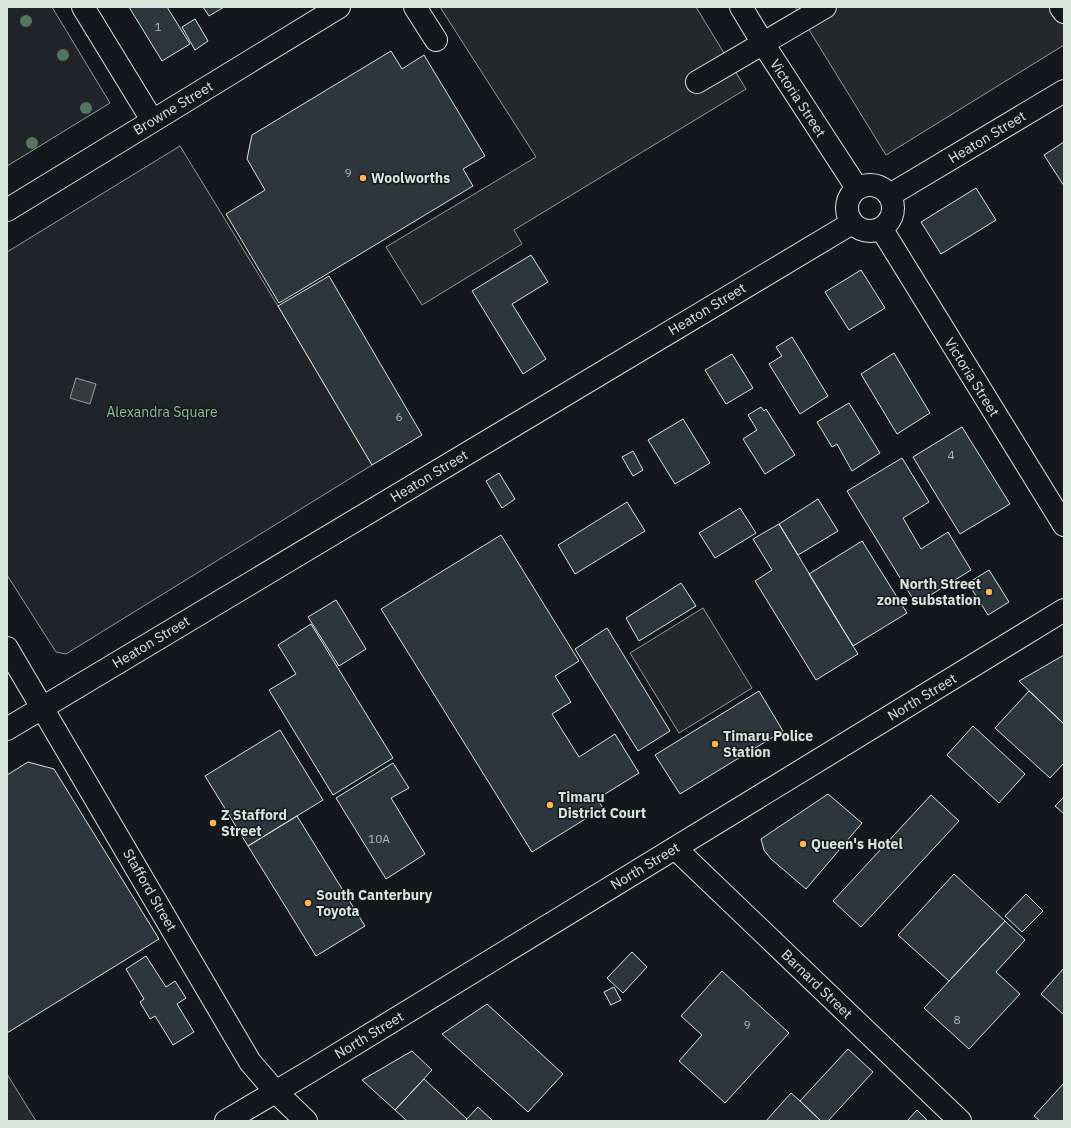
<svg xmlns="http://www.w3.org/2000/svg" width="1071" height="1128" viewBox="0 0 1071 1128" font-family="'IBM Plex Sans',sans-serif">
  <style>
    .green { fill: #202428; stroke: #939e99 }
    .parking { fill: #24282b; stroke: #939e99 }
    .water { fill: #363b3e; stroke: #939e99 }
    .building { fill: #2c363c; stroke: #d8e6dc }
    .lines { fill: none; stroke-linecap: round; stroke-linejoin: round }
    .minor-casing { stroke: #d8e6dc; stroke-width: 24 }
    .major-casing { stroke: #d8e6dc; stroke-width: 24 }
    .minor { stroke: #14181c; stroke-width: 22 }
    .major { stroke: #14181c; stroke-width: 22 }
    .tree { fill: #55745f }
    .poi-dot { fill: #ffb74d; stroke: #14181c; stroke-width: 1.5 }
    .labels { text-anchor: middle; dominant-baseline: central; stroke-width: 3; stroke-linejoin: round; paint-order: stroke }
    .number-label { font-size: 12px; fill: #adbab4 }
    .street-label { font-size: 14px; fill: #d8e6dc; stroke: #14181c }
    .poi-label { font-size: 14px; font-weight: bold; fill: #d8e6dc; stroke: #14181c; text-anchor: start }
    .park-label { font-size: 14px; fill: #8ac095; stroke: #14181c }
  </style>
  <rect width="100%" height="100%" fill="#14181c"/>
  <path class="green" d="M7 7H52L110 103 7 166Z
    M180 146 278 306 372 465 66 654 56 652 7 575V252Z"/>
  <path class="parking" d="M440 7H696L746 89 514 230 522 244 422 305 386 247 536 157Z
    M795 7H1064V45L886 155Z
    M703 608 752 688 679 733 630 653Z
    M7 1074 36 1121H7Z"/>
  <path class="water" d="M76 378 96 384 90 404 70 398Z"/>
  <path class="building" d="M129 7H167L190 44 162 61Z
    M203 7H224L209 16Z
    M195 19 208 41 195 50 182 27Z
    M391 51 402 69 424 55 485 156 463 169 473 186 279 303 226 214 265 190 247 159 252 135Z
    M1064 142V186L1044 155Z
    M976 188 996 220 941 254 921 222Z
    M531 255 548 282 512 304 546 359 523 374 472 291Z
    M861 270 885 308 849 330 825 292Z
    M329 276 422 435 372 465 278 306Z
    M792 337 828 396 800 414 769 364 782 356 776 347Z
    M894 353 930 413 897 434 861 374Z
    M732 354 753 388 726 404 705 370Z
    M849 403 880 453 852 471 837 444 832 447 817 422Z
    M761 407 764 411 766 409 795 455 765 474 743 439 757 430 748 415Z
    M683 419 710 463 675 484 648 440Z
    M962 427 1010 504 960 534 913 457Z
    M633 451 643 470 633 476 622 457Z
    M902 458 929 502 903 518 921 549 948 532 971 570 916 604 847 491Z
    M499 473 515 499 502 508 486 481Z
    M818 499 838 531 798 555 779 524Z
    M627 502 645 531 575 574 558 545Z
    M740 508 756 533 715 558 699 533Z
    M779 524 858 654 816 680 755 581 772 570 753 539Z
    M501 535 579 661 555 676 571 702 552 714 579 757 615 734 639 773 597 799 603 808 532 852 381 609Z
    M862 541 907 613 853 646 809 574Z
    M989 570 1009 602 988 615 968 583Z
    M681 583 696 606 639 641 626 618Z
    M336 600 366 649 339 666 308 617Z
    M311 624 393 758 333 795 269 690 296 674 278 645Z
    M607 628 670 731 638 751 575 649Z
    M1064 655V724L1019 681Z
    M759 691 783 731 680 794 655 755Z
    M1029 691 1064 724V763L1050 778 995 728Z
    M973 726 1025 774 999 803 947 755Z
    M280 730 323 800 248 846 205 776Z
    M28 762 54 769 159 939 7 1033V775Z
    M393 763 409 788 391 798 425 854 386 879 336 798Z
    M828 794 862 823 806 889 771 859 764 850 761 839Z
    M931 795 959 821 861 927 833 901Z
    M1064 797V814L1055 806Z
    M297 816 365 926 316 956 248 846Z
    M954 874 1005 921 949 981 898 935Z
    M1026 894 1043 911 1022 932 1005 916Z
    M1005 921 1025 940 996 972 1020 994 969 1049 924 1008Z
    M632 952 647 967 623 993 607 978Z
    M146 956 166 987 175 981 186 998 177 1004 194 1032 173 1045 155 1016 150 1019 140 1002 144 999 126 969Z
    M1064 968V1015L1041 994Z
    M722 971 789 1033 725 1103 679 1061 702 1035 681 1016Z
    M614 987 621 1000 611 1005 604 992Z
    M487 1004 563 1074 528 1112 442 1034Z
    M848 1049 873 1072 828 1121H821L800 1101Z
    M412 1051 432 1070 395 1110 362 1080Z
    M424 1079 467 1119 465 1121H407L395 1110Z
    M1064 1083V1121H1040L1034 1116Z
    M791 1093 800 1101 821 1121H766Z
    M478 1107 493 1121H465Z
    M917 1110 928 1121H907Z"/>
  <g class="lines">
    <defs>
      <path id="minor" d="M83 7 152 120
        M415 7 436 40
        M741 7 764 45 857 188
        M1061 8 1064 12
        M697 82 825 7
        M847 208a23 23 0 1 1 46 0a23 23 0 1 1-46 0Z
        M890 195 1064 91
        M7 210 339 7
        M881 228 1064 525
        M42 708 852 223
        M675 848 960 1121
        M226 1121 309 1072 1064 610"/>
      <path id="major" d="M7 648 250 1062 276 1092 306 1121
        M7 729 42 708"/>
    </defs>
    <use href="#minor" class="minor-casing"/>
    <use href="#major" class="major-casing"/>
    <use href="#minor" class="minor"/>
    <use href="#major" class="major"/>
  </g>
  <g class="tree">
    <circle cx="26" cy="21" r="6"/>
    <circle cx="63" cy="55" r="6"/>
    <circle cx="86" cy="108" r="6"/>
    <circle cx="32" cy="143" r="6"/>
  </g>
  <g class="poi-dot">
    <circle cx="363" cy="178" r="4"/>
    <circle cx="989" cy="592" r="4"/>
    <circle cx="715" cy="744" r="4"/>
    <circle cx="550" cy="805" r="4"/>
    <circle cx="213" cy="823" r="4"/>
    <circle cx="803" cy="844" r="4"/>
    <circle cx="308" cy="903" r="4"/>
  </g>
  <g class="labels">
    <g class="number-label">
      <text x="158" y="26">1</text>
      <text x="348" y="172">9</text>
      <text x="399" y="416">6</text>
      <text x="951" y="454">4</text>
      <text x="379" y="838">10A</text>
      <text x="957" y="1019">8</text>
      <text x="747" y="1024">9</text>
    </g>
    <g class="street-label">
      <text transform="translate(798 98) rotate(57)">Victoria Street</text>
      <text transform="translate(173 108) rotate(-31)">Browne Street</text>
      <text transform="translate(987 137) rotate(-31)">Heaton Street</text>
      <text transform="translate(707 309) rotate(-31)">Heaton Street</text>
      <text transform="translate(972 377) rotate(58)">Victoria Street</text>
      <text transform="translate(429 476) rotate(-31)">Heaton Street</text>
      <text transform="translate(151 642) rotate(-31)">Heaton Street</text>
      <text transform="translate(922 697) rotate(-31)">North Street</text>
      <text transform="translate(645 866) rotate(-31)">North Street</text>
      <text transform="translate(150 890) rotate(60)">Stafford Street</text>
      <text transform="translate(817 984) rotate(44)">Barnard Street</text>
      <text transform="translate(369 1035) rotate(-31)">North Street</text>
    </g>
    <g class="poi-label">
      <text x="371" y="178">Woolworths</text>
      <text x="981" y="584" text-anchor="end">North Street<tspan x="981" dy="16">zone substation</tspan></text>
      <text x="723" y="736">Timaru Police<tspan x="723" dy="16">Station</tspan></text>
      <text x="558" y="797">Timaru<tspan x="558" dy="16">District Court</tspan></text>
      <text x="221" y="815">Z Stafford<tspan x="221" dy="16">Street</tspan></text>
      <text x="811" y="844">Queen's Hotel</text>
      <text x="316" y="895">South Canterbury<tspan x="316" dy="16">Toyota</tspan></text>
    </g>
    <g class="park-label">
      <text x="162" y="412">Alexandra Square</text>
    </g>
  </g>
  <rect width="1071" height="1128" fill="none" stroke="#d8e6dc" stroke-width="16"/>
</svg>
